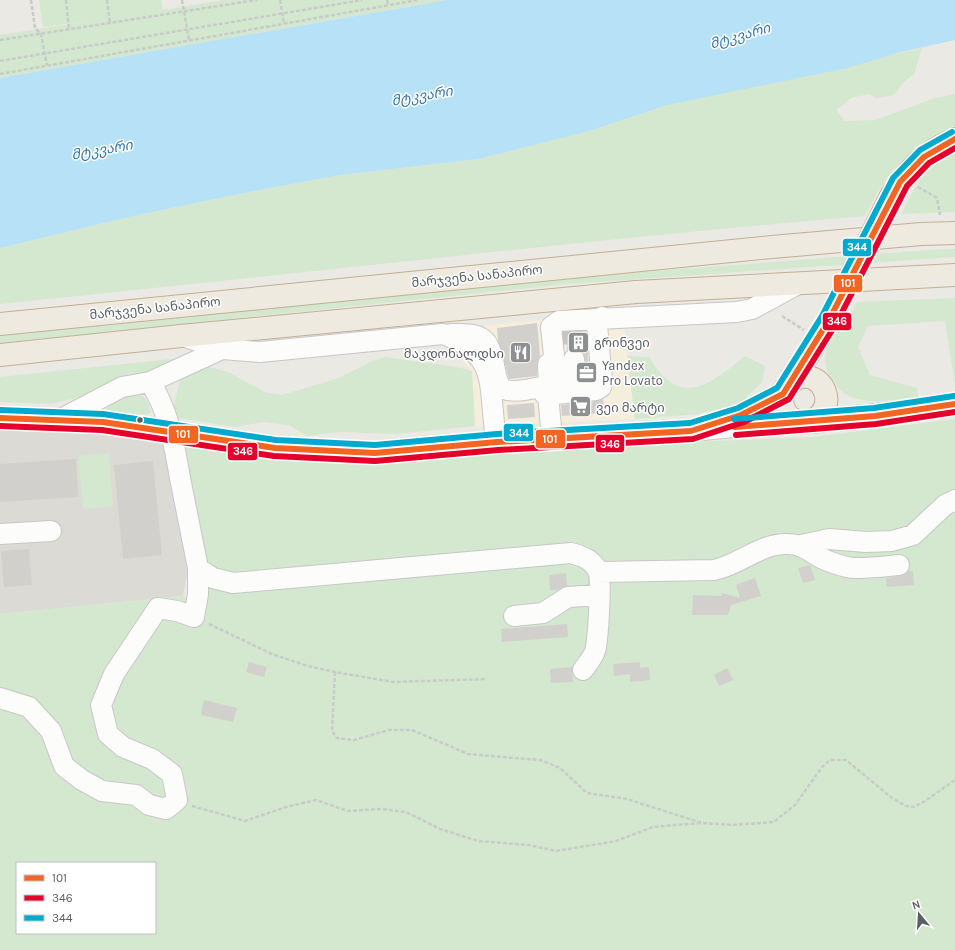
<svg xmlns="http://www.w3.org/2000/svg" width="955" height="950" viewBox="0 0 955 950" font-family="Karla,'Noto Sans Georgian',sans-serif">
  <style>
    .commercial { fill: #f6eedc }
    .industrial { fill: #dcdad5 }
    .green { fill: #d3e8cf; fill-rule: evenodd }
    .water { fill: #b6e1f7 }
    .building { fill: #d1d0cd }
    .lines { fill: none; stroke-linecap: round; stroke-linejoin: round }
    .minor-tunnel { stroke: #c7c6c4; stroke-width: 20; stroke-dasharray: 20 10; stroke-linecap: butt }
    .minor-casing { stroke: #c7c7c7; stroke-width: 22 }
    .highway-casing { stroke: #c2b092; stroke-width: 24 }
    .path { stroke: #c7ccc9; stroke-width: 2.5; stroke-dasharray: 4 2; stroke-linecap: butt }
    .minor { stroke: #fcfcfb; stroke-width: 20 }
    .highway { stroke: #eeeae0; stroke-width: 22 }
    .highway-bridge-casing { stroke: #c2b092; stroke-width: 24; stroke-linecap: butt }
    .highway-bridge { stroke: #eeeae0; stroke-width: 22 }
    .bus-1-casing { stroke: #fff; stroke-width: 9 }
    .bus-2-casing { stroke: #fff; stroke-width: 9 }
    .bus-3-casing { stroke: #fff; stroke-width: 9 }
    .bus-1 { stroke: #f26522; stroke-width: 6 }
    .bus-2 { stroke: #e4002b; stroke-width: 6 }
    .bus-3 { stroke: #00a9ce; stroke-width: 6 }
    .bus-dot { fill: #5a5f63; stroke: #fff; stroke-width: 1.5 }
    .labels { text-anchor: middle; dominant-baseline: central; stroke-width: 3; stroke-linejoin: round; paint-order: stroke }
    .street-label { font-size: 13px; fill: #5a5f63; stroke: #fff }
    .poi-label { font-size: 13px; fill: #5a5f63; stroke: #fff; text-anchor: start }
    .water-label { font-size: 14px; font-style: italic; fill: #3779ac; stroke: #fff }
    .line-badge { stroke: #fff; stroke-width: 1.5 }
    .badge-label { font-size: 11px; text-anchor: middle; font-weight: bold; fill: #fff }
  </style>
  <rect width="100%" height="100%" fill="#ebe9e4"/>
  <path class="commercial" d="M623 313 635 419 475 426 472 371 445 343 443 330 579 316Z"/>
  <path class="industrial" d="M0 426 77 431 166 444 189 564 183 596 0 614Z"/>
  <path class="green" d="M39 0H161L163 10 223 0H446L0 78V35L95 20 43 27Z
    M922 48 914 74 902 84 894 95 877 98 869 94 851 98 836 110 845 121 875 120 935 98 955 94V127C905 150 890 168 865 216 576 241 288 275 0 304V248L133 216 259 190 340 175 478 159 589 131 667 105Z
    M955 152V212L901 214C914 190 926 160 955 152Z
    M955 249V257L567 284 0 343V336L564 278 929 250Z
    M955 298V385L945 321 868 326 858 347 870 375 917 388 918 397C891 400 852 409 834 383 826 373 824 364 826 352 827 341 833 329 837 320L848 319 857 302Z
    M627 356 649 357C680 409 708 386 745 356L765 366 762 382 740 404 698 414 635 419Z
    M190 357 194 367H210L228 372 265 392 282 395 339 378 372 361 385 357 457 367 472 371 475 426 395 434 339 432 308 436 288 425 263 422 236 427 171 417 182 372 119 381 81 397 50 404 0 402V377Z
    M136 392C146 397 149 402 151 413L143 415 106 410 112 401Z
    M955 419V950H0V614L183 596 203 612 183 443 412 458 659 443 813 437ZM17 863H155V933H17Z
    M109 453 113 506 83 509 78 456Z"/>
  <path class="water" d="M447 0H955V40L901 52 847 68 667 105 589 131 478 159 340 175 259 190 133 216 0 248V78Z"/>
  <path class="building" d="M537 323 540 356 537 364V376L509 379 498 340 497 328Z
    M586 331 590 379H587L584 353 578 348H573L567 350 566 332Z
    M603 399 604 413 562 416 561 405 597 401Z
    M534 403 535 417 508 419 507 405Z
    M76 459 78 497 0 502V464Z
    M153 461 162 555 123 559 114 465Z
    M29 549 32 585 4 587 1 551Z
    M810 565 815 580 803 583 798 568Z
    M908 571H913L914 585 887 587 886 578 900 576Z
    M566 573 567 586 558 590H550L549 575Z
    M755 578 761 596 731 605 728 615H692L693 595 722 596V593L740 598 736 585Z
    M567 624 568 637 502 642 501 629Z
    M249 662 267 667 264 677 246 672Z
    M640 662V668L649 667 650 680 630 682V674L614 676 613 664Z
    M572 667 573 682 551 683 550 669Z
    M727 668 733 680 719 686 714 675Z
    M204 700 237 708 233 722 201 715Z"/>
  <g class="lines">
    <path class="minor-tunnel" d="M571 324 574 359"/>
    <defs>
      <path id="minor" d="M451 334C484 333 489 337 495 370 496 375 497 382 501 387 509 395 536 388 546 386L549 383 548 364
        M182 336 222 349 260 352 443 334C504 357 486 391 497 442
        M574 359 577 392
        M150 382 222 349
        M548 394 552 438
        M558 394 551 327 559 321 737 312 752 309 800 283
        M545 395 596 390 601 387 602 381 597 325V321L602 317
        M0 418 103 422 275 448 375 453 497 442 691 431 798 421
        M59 420 122 387 150 382C169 411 174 444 180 478 186 508 192 538 198 568L213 578 233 583 571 553C582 556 592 559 598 571 602 579 598 641 595 651 593 658 587 664 583 670
        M724 422 741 415 783 394
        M0 534 51 531
        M801 545 829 539 866 542 892 541 913 535 945 505 955 500
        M599 572 714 570C740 565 760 543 788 544 802 544 810 552 821 558 829 562 839 565 847 567 858 570 887 566 899 565
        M514 616 543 613 568 597 599 595
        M0 698 29 707 51 731 64 766 82 780 102 791 136 795 149 805 166 809 177 800 172 774 152 759 123 747 108 734 101 705 114 674 158 608 177 611 194 617 198 594V568"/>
      <path id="highway" d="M891 196C908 169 926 151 955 139
        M0 324 772 247 921 234 955 233
        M0 355 181 336 636 292 955 275
        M792 382 829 320
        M811 421C841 408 822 367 796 379 789 382 784 388 783 395 780 406 787 419 798 421 809 424 823 420 834 419 875 416 915 410 955 404"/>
    </defs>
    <use href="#minor" class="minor-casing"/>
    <use href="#highway" class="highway-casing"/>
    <path class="path" d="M31 0 35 28 41 34 47 65
      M66 0 69 30
      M107 0 110 23
      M182 0 189 40
      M280 0 284 23
      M387 0 388 5
      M0 40 257 0
      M0 61 362 0
      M0 74 418 0
      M918 187 937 198 940 215
      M782 316 804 330
      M209 624 272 654 308 666 335 672 393 682 487 679
      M335 672 332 731 337 738 354 740 389 730H412L468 754 540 760 560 768 587 793 627 799 702 823 733 825 774 822 795 805 822 767 830 760H846L892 798 906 806 914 807 925 801 955 780
      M192 806 245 821 286 807 316 800 348 811 380 809 406 812 440 829 478 841 529 845 556 851 616 841 653 827 700 823"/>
    <use href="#minor" class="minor"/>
    <use href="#highway" class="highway"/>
    <defs>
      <path id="highway-bridge" d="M829 320 891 196"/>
    </defs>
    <use href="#highway-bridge" class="highway-bridge-casing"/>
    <use href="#highway-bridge" class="highway-bridge"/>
    <defs>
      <path id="bus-1" d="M0 418 103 422 275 448 375 453 497 442 691 431 741 415 783 394 829 320 900 182 924 157 955 139
        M735 427 875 416 955 404"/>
      <path id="bus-2" d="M0 426 102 430 274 456 375 461 498 450 693 439 744 422 789 399 836 324 907 186 929 163 955 148
        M736 435 876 424 955 412"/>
      <path id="bus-3" d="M0 410 103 414 276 440 375 445 497 434 690 423 738 408 777 388 822 316 893 178 920 150 952 132
        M734 419 874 408 954 396"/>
    </defs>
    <use href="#bus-1" class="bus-1-casing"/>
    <use href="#bus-2" class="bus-2-casing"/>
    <use href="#bus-3" class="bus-3-casing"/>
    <use href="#bus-1" class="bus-1"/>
    <use href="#bus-2" class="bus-2"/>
    <use href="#bus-3" class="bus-3"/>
  </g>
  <defs>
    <symbol id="building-square" viewBox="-11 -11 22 22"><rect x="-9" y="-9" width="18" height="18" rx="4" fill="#8d8f90" stroke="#fff"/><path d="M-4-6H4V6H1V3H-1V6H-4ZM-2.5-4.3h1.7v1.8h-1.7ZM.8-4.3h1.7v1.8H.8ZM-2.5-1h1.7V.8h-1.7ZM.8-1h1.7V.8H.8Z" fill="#fff"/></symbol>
    <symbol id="restaurant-square" viewBox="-11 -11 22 22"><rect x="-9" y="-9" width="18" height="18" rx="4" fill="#8d8f90" stroke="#fff"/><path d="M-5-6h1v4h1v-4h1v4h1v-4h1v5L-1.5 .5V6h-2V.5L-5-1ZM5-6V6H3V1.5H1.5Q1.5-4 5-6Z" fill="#fff"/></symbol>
    <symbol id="office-square" viewBox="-11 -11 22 22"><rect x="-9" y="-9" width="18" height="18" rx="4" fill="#8d8f90" stroke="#fff"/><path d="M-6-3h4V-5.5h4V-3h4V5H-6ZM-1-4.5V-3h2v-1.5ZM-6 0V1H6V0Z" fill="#fff"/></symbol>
    <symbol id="supermarket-square" viewBox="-11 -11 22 22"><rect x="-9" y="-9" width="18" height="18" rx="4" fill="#8d8f90" stroke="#fff"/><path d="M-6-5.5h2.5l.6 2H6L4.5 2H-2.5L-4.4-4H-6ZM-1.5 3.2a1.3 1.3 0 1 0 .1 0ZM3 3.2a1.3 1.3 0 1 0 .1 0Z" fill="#fff"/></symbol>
  </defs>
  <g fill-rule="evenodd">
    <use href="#building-square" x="566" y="330" width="25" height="25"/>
    <use href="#restaurant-square" x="508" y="340" width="25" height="25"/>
    <use href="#office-square" x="574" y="360" width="25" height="25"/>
    <use href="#supermarket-square" x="568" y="394" width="25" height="25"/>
  </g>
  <circle class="bus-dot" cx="140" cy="420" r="3.5"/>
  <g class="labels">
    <g class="street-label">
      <text transform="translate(477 276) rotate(-6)">მარჯვენა სანაპირო</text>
      <text transform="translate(155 308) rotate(-6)">მარჯვენა სანაპირო</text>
    </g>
    <g class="poi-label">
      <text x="594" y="342">გრინვეი</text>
      <text x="504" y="353" text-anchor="end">მაკდონალდსი</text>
      <text x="602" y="365">Yandex<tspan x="602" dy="15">Pro Lovato</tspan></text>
      <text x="596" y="407">ვეი მარტი</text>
    </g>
    <g class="water-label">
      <text transform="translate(740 36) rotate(-16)">მტკვარი</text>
      <text transform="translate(422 96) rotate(-10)">მტკვარი</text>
      <text transform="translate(102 150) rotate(-10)">მტკვარი</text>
    </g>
  </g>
  <g class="line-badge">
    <rect x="842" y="238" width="30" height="19" rx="4" fill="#00a9ce"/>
    <rect x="833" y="274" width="30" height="19" rx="4" fill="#f26522"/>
    <rect x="822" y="312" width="30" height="19" rx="4" fill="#e4002b"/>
    <rect x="503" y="423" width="31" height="19" rx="4" fill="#00a9ce"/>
    <rect x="168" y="425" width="31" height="19" rx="4" fill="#f26522"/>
    <rect x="535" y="429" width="31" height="20" rx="4" fill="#f26522"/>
    <rect x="595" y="434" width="30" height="19" rx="4" fill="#e4002b"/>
    <rect x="227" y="442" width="31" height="19" rx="4" fill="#e4002b"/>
  </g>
  <g class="badge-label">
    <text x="857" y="251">344</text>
    <text x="848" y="287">101</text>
    <text x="837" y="325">346</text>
    <text x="519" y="437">344</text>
    <text x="183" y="438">101</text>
    <text x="550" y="443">101</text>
    <text x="610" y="448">346</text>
    <text x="243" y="455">346</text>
  </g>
  <rect x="16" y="862" width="140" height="72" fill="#ffffff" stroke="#bdbfc1"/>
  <rect x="24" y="875" width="20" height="6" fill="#f26522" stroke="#bdbfc1"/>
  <text x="52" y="882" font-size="12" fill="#5a5f63">101</text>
  <rect x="24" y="895" width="20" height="6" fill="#e4002b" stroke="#bdbfc1"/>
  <text x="52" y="902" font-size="12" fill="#5a5f63">346</text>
  <rect x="24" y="915" width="20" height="6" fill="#00a9ce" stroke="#bdbfc1"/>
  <text x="52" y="922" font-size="12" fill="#5a5f63">344</text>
  <g transform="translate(919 914) rotate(342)" stroke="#ffffff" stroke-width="3" paint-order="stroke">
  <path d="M0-3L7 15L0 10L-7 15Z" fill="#5a5f63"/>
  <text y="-6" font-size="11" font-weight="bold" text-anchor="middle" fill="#5a5f63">N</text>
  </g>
</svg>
